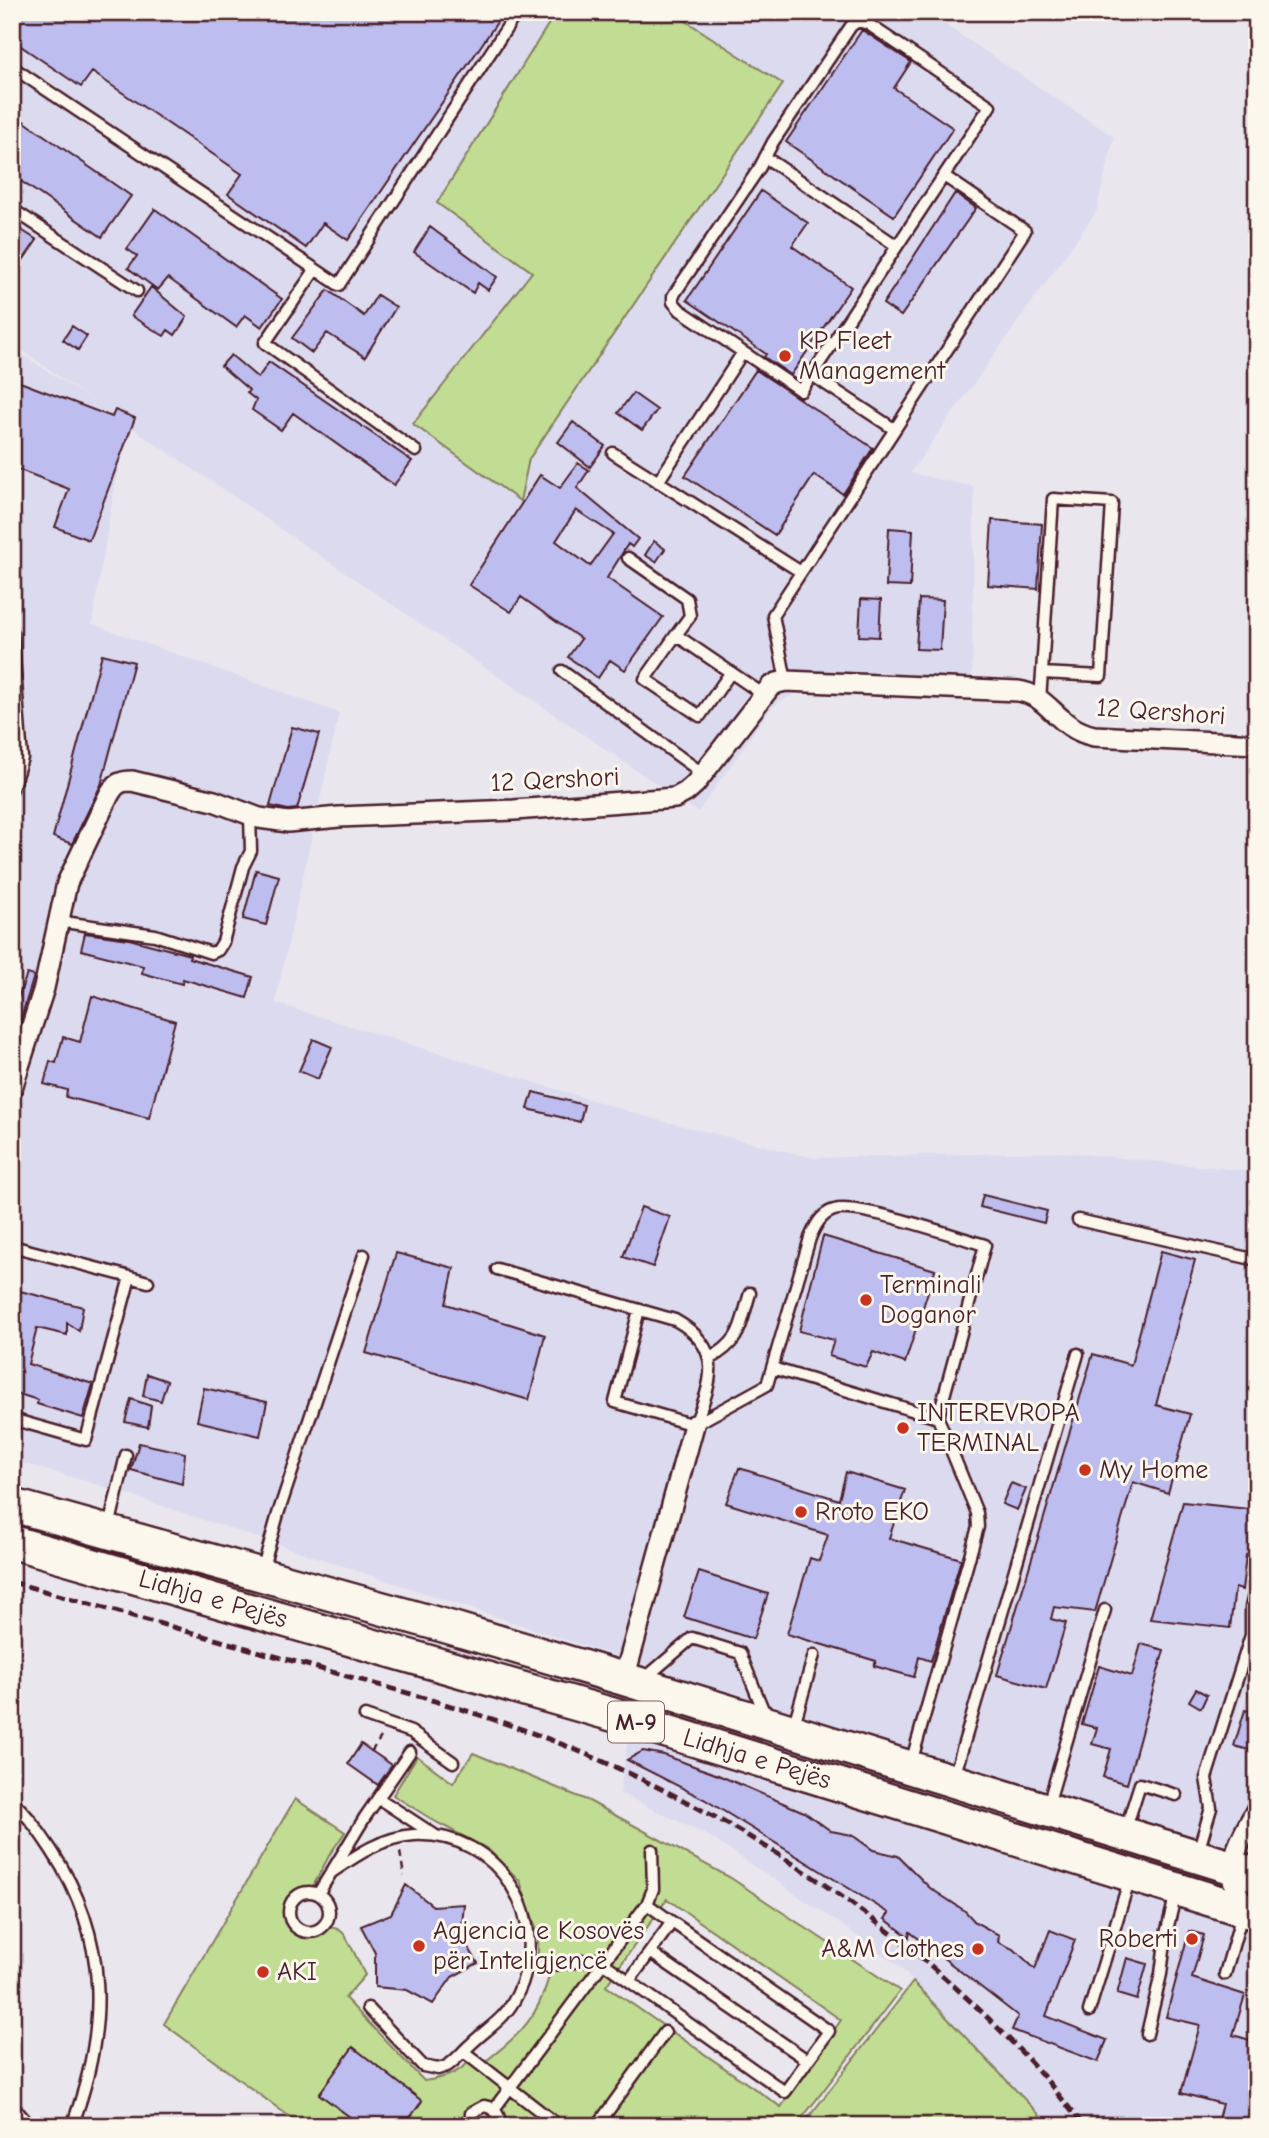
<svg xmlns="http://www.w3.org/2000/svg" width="1269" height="2138" viewBox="0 0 1269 2138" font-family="'Comic Neue',sans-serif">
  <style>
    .built { fill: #dcdaee }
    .green { fill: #c1dc93; stroke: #867e5f; stroke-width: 2; fill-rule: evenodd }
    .building { fill: #bebdef; stroke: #4a1f2b; stroke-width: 2; fill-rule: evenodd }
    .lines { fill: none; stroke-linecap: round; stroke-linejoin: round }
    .service-casing { stroke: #4a1f2b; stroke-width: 15 }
    .minor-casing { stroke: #4a1f2b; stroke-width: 24 }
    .trunk-casing { stroke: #4a1f2b; stroke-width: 37 }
    .path { stroke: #4a1f2b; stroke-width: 2.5; stroke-dasharray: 7 5; stroke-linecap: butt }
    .service { stroke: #fbf7ec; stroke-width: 10 }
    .minor { stroke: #fbf7ec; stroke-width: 19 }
    .trunk { stroke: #fbf7ec; stroke-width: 32 }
    .rail { stroke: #4a1f2b; stroke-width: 5; stroke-dasharray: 10 5; stroke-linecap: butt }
    .poi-dot { fill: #c8321e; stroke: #fbf7ec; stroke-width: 2.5 }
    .labels { text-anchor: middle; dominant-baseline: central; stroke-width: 6; stroke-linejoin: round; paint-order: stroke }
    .shield { fill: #fbf7ec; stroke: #7f6065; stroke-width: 2 }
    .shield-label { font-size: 24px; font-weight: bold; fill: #4a1f2b }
    .poi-label { font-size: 26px; fill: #4a1f2b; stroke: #fbf7ec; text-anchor: start }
    .street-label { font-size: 26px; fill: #4a1f2b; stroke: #fbf7ec }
  </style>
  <rect width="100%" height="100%" fill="#e9e6ed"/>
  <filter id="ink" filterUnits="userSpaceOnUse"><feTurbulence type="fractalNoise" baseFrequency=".0143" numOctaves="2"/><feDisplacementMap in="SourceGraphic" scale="14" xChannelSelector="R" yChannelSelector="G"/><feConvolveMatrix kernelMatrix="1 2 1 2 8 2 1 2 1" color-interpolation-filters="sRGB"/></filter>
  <g filter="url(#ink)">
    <path class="built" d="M12 12H926L1114 137 1096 212 910 473 974 487 972 692 800 690 771 708 698 812 125 423 92 624 339 713 275 1003 657 1120 814 1158 1062 1152 1257 1172V1649L1221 1778 1257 1658V2126H1046L900 1967 839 1923 709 1836 620 1793 629 1731 640 1698 660 1671 102 1486 12 1460V348L92 400 12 343Z"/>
    <path class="green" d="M556 12H672L783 84 529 459 520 501 413 424 532 272 437 203Z
      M473 1753 589 1801 731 1878 900 1991 796 2126H499V2118L479 2107 470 2126H302L164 2024 295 1799 345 1832 330 1854 310 1892C292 1893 281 1914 297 1927 312 1939 327 1919 342 1932 348 1937 360 1966 365 1975L345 1998 424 2081C444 2078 455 2075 469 2062L477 2068C522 2033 541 2018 553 1960L538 1956V1934L520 1881 488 1849 436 1822 393 1795 417 1756 453 1783ZM667 1899 841 2020 781 2107 606 1986Z
      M913 1982 1050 2126H802Z"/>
    <path class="building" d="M12 12H504L348 240 323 223 306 248 228 194 242 174 92 72 81 87 12 40Z
      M862 30 911 62 894 88 953 128 894 216 786 142Z
      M12 113 131 196 102 237 12 175Z
      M761 191 808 223 792 246 851 287 791 375 764 357 766 354 687 300Z
      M955 193 976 208 901 316 883 304Z
      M155 209 282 299 262 327 245 315 236 327 168 278 158 290 128 268 137 256 127 249Z
      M12 224 37 240 12 276Z
      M430 227 497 277 488 290 478 283 473 293 414 252Z
      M151 287 187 317 175 335 168 330 164 336 131 316Z
      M328 290 364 316 377 295 396 307 365 357 327 333 312 353 292 338Z
      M72 326 87 336 78 350 63 340Z
      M231 355 258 378 269 362 412 461 394 485 293 413 281 430 252 410 256 400 247 393 249 390 221 366Z
      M756 370 873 448 843 494 814 475 775 535 685 476Z
      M12 379 112 417 115 410 135 418 89 540 55 527 69 489 12 467Z
      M633 393 657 410 642 430 618 413Z
      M573 422 605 446 590 467 558 442Z
      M578 463 589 470 577 488 638 539 632 547 628 544 607 578 663 617 625 670 610 660 598 678 568 657 581 639 521 597 511 612 469 585 540 475 560 488ZM576 510 613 534 590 566 556 541Z
      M992 520 1042 524 1038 589 988 585Z
      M889 528 913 530 910 587 886 586Z
      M654 541 665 549 656 562 645 555Z
      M861 599 881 600 879 637 859 636Z
      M919 599 943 600 940 650 916 649Z
      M102 654 134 662 101 785 72 844 53 837Z
      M292 727 319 734 297 809 288 810 270 806Z
      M256 870 279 876 266 925 243 919Z
      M85 933 129 939 190 955 189 958 253 977 247 998 183 979 182 984 142 973 143 966 81 950Z
      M27 974 34 976 12 1047V1014Z
      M92 996 175 1021 149 1118 66 1097 67 1090 44 1084 50 1061 56 1063 63 1037 80 1042Z
      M313 1039 332 1047 318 1079 299 1071Z
      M533 1092 584 1105 580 1122 528 1109Z
      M983 1195 1047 1211 1044 1223 980 1207Z
      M641 1207 670 1217 653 1267 623 1257Z
      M823 1236 935 1270 905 1363 873 1352 866 1367 829 1356 834 1340 799 1331Z
      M1161 1251 1195 1260 1156 1405 1190 1414 1168 1493 1133 1482 1095 1612 1054 1607 1051 1619 1066 1623 1046 1689 997 1675 1093 1354 1131 1365Z
      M396 1253 454 1268 446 1304 545 1335 529 1400 366 1353Z
      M12 1289 83 1307 79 1331 67 1323V1335L37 1328 28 1364 93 1384 83 1418 37 1404 38 1400 12 1392Z
      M147 1374 167 1381 161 1401 143 1396Z
      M204 1388 267 1402 260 1436 197 1421Z
      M131 1399 151 1406 148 1427 125 1422Z
      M139 1443 185 1453 182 1484 131 1470Z
      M739 1468 839 1500 846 1472 905 1490 889 1538 961 1559 931 1661 919 1657 914 1677 874 1666 876 1661 787 1634 810 1558 819 1561 828 1535 726 1503Z
      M1011 1483 1026 1489 1017 1510 1002 1504Z
      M1183 1502 1257 1510 1252 1557 1246 1555 1242 1590 1235 1588 1230 1628 1150 1619Z
      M699 1572 768 1594 753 1639 684 1617Z
      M1141 1644 1164 1650 1127 1784 1103 1777 1111 1749 1092 1744 1097 1728 1082 1724 1099 1666 1132 1676Z
      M1196 1689 1207 1695 1201 1708 1189 1701Z
      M1245 1710 1257 1714V1752L1234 1746Z
      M361 1744 392 1765 378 1785 348 1764Z
      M643 1751 664 1755 718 1775 804 1812 831 1831 852 1835 873 1850 898 1856 930 1888 965 1911 975 1922 999 1935 998 1942 1015 1950 1035 1969 1050 1930 1075 1940 1046 2016 1107 2040 1098 2062 1012 2030 1018 2016 910 1932 909 1937 885 1919 889 1913 704 1799 627 1760Z
      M406 1885 433 1906 464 1904 461 1935 478 1963 452 1977 433 2004 407 1990 375 1987V1953L361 1926 391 1914Z
      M1189 1931 1204 1935 1192 1978 1245 1995 1233 2035 1257 2042V2126H1216L1222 2104 1181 2093 1200 2025 1166 2017Z
      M1127 1958 1147 1964 1137 2000 1117 1994Z
      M353 2047 422 2101 404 2126H362L319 2094Z"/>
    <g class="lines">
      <defs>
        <path id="service" d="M858 21 868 24 990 106 801 391 680 310 673 302V296L760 167 773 142 851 26Z
          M12 67 339 285 517 12
          M765 157 897 246
          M12 209 137 291
          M315 270 265 343 416 451
          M812 375 894 429
          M613 453 801 572
          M658 482 743 352
          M628 558 687 599 690 616 676 635
          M12 632 22 758 12 789
          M562 671 702 773
          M731 672 700 716 645 679 676 635 764 695
          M786 681 773 615 1025 231 944 176
          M1040 699 1042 673 1053 499 1112 503 1101 676 1042 673
          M57 921 155 935 211 953 218 950 223 942 243 867 251 851 250 815
          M1078 1220 1257 1260
          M12 1246 130 1277 86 1440 12 1419
          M497 1269 675 1320C725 1348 712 1381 695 1424
          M130 1277 148 1282
          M639 1310 615 1402 694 1425 767 1385 810 1238C815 1226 821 1214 834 1210 858 1202 956 1237 985 1245L938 1418 772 1368
          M709 1359C742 1341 740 1326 750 1293
          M109 1527 126 1455
          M262 1571 278 1514 364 1255
          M1251 1635V1607L1257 1584
          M643 1680 692 1638 740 1653 766 1717
          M365 1716 411 1732 453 1762
          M793 1728 814 1655
          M911 1763 978 1527 977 1513 938 1418
          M954 1777 1078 1354
          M378 1798 436 1836
          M12 1801C28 1815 40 1833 52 1851 110 1940 108 2029 72 2126
          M1048 1805 1105 1610
          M1125 1831 1140 1784 1176 1795
          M1198 1852 1211 1808 1206 1778 1251 1635 1257 1634
          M332 1872C357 1855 383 1837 414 1835 499 1831 554 1920 517 1995 505 2020 488 2027 470 2045 462 2052 456 2060 447 2066L438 2069 423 2066 368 2008
          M289 1912a20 20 0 1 1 40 0a20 20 0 1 1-40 0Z
          M318 1894 365 1817 410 1752
          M650 1952 807 2060
          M528 1968 598 1959 629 1981 672 1922 647 1904
          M1225 1974 1242 1914
          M629 1981 785 2092 829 2031 672 1922
          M1089 2011 1130 1878
          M1147 2034 1161 1974 1166 1934 1176 1893
          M464 2052 559 2126
          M12 2105 30 2126
          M494 2109 647 1904 653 1889 652 1850
          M470 2126 471 2113 484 2106C495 2108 501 2115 499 2126
          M597 2126 665 2032"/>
        <path id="minor" d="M12 1088 44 988 67 883 109 795C115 784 120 781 132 781L214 801 259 818 288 822 339 817 514 810 675 798 686 792 695 784 770 687 777 683 786 681 1018 691C1050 695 1056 728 1094 736L1257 744
          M624 1679 694 1425
          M1251 1912C1247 1906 1241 1900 1238 1894 1222 1867 1244 1833 1257 1809"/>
        <path id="trunk" d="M12 1505 452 1628 624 1679 1257 1875
          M12 1542 614 1715 1257 1914"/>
      </defs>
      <use href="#service" class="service-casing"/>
      <use href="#minor" class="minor-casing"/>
      <use href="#trunk" class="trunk-casing"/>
      <path class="path" d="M371 1752 381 1737
        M400 1852 404 1876"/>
      <use href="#service" class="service"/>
      <use href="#minor" class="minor"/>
      <use href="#trunk" class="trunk"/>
      <path class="rail" d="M12 1582C115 1611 218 1640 321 1669 420 1696 519 1723 613 1766 770 1837 921 1940 1037 2069 1053 2087 1068 2107 1084 2126"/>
    </g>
  </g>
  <g class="poi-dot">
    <circle cx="785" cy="356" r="7"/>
    <circle cx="866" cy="1300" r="7"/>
    <circle cx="903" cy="1428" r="7"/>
    <circle cx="1085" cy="1470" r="7"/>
    <circle cx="801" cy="1512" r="7"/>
    <circle cx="1192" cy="1939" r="7"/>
    <circle cx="419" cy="1946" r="7"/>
    <circle cx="978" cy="1949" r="7"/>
    <circle cx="263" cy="1972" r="7"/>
  </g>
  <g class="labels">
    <rect class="shield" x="608" y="1701.5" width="56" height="41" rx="5"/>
    <g class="shield-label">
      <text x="636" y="1722">M-9</text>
    </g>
    <g class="poi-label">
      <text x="799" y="341">KP Fleet<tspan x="799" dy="30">Management</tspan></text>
      <text x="880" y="1285">Terminali<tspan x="880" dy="30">Doganor</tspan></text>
      <text x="917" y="1413">INTEREVROPA<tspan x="917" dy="30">TERMINAL</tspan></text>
      <text x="1099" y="1470">My Home</text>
      <text x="815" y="1512">Rroto EKO</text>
      <text x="433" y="1931">Agjencia e Kosovës<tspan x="433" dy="30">për Inteligjencë</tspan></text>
      <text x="1178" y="1939" text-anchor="end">Roberti</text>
      <text x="964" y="1949" text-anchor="end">A&amp;M Clothes</text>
      <text x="277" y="1972">AKI</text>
    </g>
    <g class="street-label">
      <text transform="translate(1161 712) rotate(4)">12 Qershori</text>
      <text transform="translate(555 780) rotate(-3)">12 Qershori</text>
      <text transform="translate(213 1599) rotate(16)">Lidhja e Pejës</text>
      <text transform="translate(757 1759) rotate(17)">Lidhja e Pejës</text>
    </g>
  </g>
  <rect width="1269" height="2138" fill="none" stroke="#fbf7ec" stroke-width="42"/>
  <rect x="21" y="21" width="1227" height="2096" fill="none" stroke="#4a1f2b" stroke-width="2.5" filter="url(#ink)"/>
</svg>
